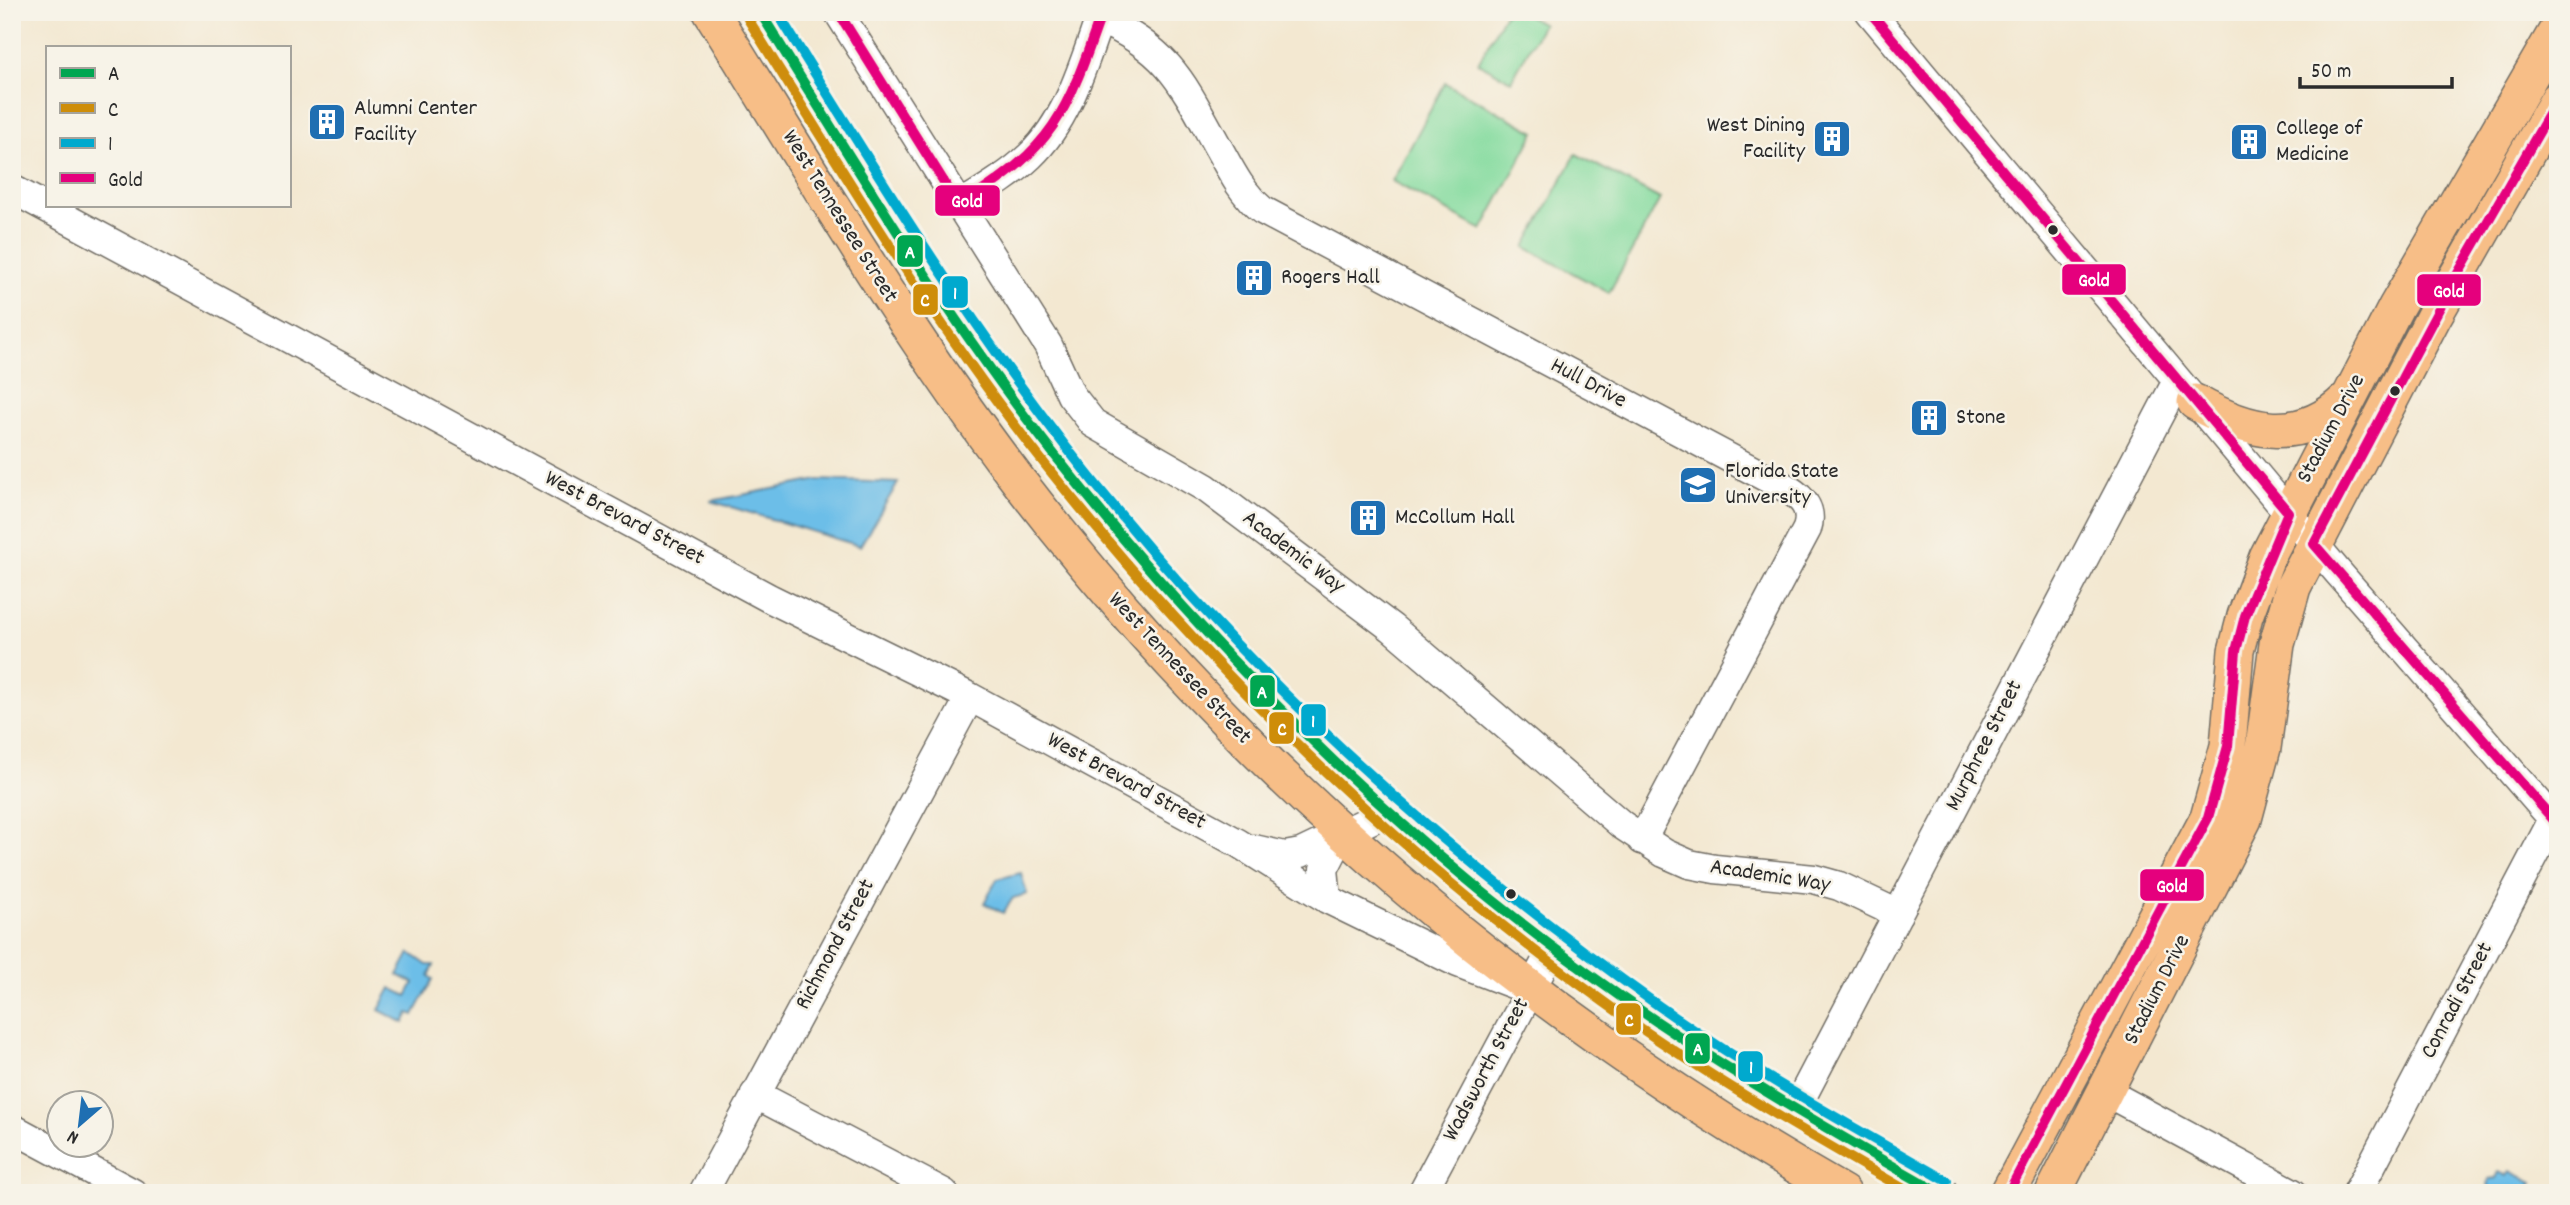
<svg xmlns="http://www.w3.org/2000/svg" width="2570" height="1205" viewBox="0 0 2570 1205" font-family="Dekko,sans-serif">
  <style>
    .green { fill: #84db9f; stroke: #588365; stroke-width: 2 }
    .water { fill: #6cbee8; stroke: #4c748a; stroke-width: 2 }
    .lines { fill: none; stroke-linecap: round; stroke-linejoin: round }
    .minor-casing { stroke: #716d65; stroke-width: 31 }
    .major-casing { stroke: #716d65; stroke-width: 38 }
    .minor { stroke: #fff; stroke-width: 28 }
    .major { stroke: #f7be87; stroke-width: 35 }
    .bus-1-casing { stroke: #f7f3e8; stroke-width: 16 }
    .bus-2-casing { stroke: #f7f3e8; stroke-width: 16 }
    .bus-3-casing { stroke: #f7f3e8; stroke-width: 16 }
    .bus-4-casing { stroke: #f7f3e8; stroke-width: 16 }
    .bus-1 { stroke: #00a651; stroke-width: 10 }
    .bus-2 { stroke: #ce8d09; stroke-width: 10 }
    .bus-3 { stroke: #00a9ce; stroke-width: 10 }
    .bus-4 { stroke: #e5007d; stroke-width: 10 }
    .bus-dot { fill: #2b2b2b; stroke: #f7f3e8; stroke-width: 2.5 }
    .labels { text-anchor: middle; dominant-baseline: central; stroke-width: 5; stroke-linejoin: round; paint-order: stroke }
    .poi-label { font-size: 23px; fill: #2b2b2b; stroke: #f7f3e8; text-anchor: start }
    .street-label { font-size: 23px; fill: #2b2b2b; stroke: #f7f3e8 }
    .line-badge { stroke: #f7f3e8; stroke-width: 2.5 }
    .badge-label { font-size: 19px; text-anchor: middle; font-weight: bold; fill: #fff }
  </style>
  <rect width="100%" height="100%" fill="#f7f3e8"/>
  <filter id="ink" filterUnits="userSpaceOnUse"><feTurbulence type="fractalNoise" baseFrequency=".0143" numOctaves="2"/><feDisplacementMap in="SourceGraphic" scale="14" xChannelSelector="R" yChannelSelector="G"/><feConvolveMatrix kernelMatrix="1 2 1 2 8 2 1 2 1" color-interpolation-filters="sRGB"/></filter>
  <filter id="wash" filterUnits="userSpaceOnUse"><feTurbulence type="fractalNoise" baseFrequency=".00686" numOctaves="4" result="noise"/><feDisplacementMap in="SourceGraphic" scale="28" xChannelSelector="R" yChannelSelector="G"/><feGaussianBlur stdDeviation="1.57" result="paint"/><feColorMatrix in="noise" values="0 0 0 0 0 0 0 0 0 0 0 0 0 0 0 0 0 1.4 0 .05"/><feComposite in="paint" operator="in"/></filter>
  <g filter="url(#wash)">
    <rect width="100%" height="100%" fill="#f3e8d1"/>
    <path class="green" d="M1506 12H1522L1543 24 1511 81 1478 63Z
      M1445 83 1535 132 1482 230 1392 181Z
      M1576 154 1660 199 1609 293 1525 247Z"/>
    <path class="water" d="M818 480 898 483 860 546 711 501Z
      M1021 873 1027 894 1013 898 1003 913 984 903 997 879Z
      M410 953 427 965H434L429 976 433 979 414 1015 409 1013 404 1023 379 1010 391 988 407 996 414 983 398 975Z
      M2510 1171 2533 1182 2530 1188 2535 1193H2488L2489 1179 2496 1178 2499 1172 2507 1176Z"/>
  </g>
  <g filter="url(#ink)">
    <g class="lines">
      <defs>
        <path id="minor" d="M838 12 1048 345 1071 395 1093 423 1206 488 1392 628 1622 825 1664 853 1689 864 1715 869 1814 879 1839 886 1898 914
          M1870 12 2336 570 2558 825
          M1099 19C1170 50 1183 84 1219 149 1231 171 1242 193 1262 210L1788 489C1804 499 1813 510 1807 529L1642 840
          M12 189 769 598 970 697 1238 843 1327 899 1458 963 1518 986
          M959 206C983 191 1009 176 1030 156 1069 119 1084 62 1102 12
          M1254 849 1285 856 1301 853 1387 812
          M1327 899 1324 869 1342 834
          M2106 1092 2293 1193
          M755 1094 944 1193
          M1794 1112 2177 381
          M12 1128 133 1193
          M703 1193 970 697
          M1422 1193 1553 948
          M2357 1193 2558 810"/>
        <path id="major" d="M711 12C810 170 904 331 1017 479 1244 775 1520 1009 1843 1193
          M760 12C825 116 886 222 956 322 1218 694 1537 979 1940 1193
          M2195 402C2247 432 2300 446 2347 399
          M2008 1193 2208 818 2228 746 2236 651 2245 616 2267 557 2396 307 2558 28
          M2053 1193 2244 819 2263 748 2277 644 2293 587 2434 316 2558 99"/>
      </defs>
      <use href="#minor" class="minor-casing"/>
      <use href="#major" class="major-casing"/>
      <use href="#minor" class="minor"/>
      <use href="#major" class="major"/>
      <defs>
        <path id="bus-1" d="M760 12C854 164 946 317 1057 458 1227 672 1429 868 1656 1021 1748 1083 1843 1138 1940 1193"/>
        <path id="bus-2" d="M748 19C843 172 935 326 1047 467 1218 682 1419 875 1645 1031 1731 1090 1821 1141 1911 1193"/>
        <path id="bus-3" d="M777 12C869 161 959 308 1066 447 1233 662 1437 849 1659 1006 1751 1071 1849 1125 1947 1181"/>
        <path id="bus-4" d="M838 12 959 206C1055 147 1066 115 1102 12
          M1870 12 2288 512 2245 616 2236 651 2228 746 2208 818 2008 1193
          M2558 99 2457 275 2314 544 2558 825"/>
      </defs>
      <use href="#bus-1" class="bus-1-casing"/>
      <use href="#bus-2" class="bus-2-casing"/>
      <use href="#bus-3" class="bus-3-casing"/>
      <use href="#bus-4" class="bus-4-casing"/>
      <use href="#bus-1" class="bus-1"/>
      <use href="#bus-2" class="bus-2"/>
      <use href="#bus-3" class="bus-3"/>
      <use href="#bus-4" class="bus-4"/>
    </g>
  </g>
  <defs>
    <symbol id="building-square" viewBox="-11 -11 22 22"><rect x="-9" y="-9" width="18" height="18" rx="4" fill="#1f6fb2" stroke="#f7f3e8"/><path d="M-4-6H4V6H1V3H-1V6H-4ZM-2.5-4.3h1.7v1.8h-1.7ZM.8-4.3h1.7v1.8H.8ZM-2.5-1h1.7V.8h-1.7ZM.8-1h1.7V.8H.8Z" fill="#fff"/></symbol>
    <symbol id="university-square" viewBox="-11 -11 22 22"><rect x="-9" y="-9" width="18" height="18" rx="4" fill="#1f6fb2" stroke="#f7f3e8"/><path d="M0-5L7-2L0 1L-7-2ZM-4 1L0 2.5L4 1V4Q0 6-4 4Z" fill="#fff"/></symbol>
  </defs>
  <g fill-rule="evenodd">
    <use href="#building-square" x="305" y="100" width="44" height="44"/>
    <use href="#building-square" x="1810" y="117" width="44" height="44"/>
    <use href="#building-square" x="2227" y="120" width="44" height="44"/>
    <use href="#building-square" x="1232" y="256" width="44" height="44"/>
    <use href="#building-square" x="1907" y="396" width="44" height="44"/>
    <use href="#university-square" x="1676" y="463" width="44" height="44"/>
    <use href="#building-square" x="1346" y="496" width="44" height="44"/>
  </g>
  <g class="bus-dot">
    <circle cx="2053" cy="230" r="6"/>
    <circle cx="2395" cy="391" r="6"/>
    <circle cx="1511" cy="894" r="6"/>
  </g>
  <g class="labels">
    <g class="poi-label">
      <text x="354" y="109">Alumni Center<tspan x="354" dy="26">Facility</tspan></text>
      <text x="1805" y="126" text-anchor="end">West Dining<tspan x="1805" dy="26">Facility</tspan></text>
      <text x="2276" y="129">College of<tspan x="2276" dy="26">Medicine</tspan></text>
      <text x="1281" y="278">Rogers Hall</text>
      <text x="1956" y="418">Stone</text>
      <text x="1725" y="472">Florida State<tspan x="1725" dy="26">University</tspan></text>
      <text x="1395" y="518">McCollum Hall</text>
    </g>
    <g class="street-label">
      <text transform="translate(839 217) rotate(58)">West Tennessee Street</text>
      <text transform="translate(1588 384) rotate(28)">Hull Drive</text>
      <text transform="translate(2332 429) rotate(-62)">Stadium Drive</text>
      <text transform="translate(624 519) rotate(28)">West Brevard Street</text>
      <text transform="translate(1293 553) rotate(37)">Academic Way</text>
      <text transform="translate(1179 669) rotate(47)">West Tennessee Street</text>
      <text transform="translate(1985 746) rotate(-63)">Murphree Street</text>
      <text transform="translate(1126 782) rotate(29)">West Brevard Street</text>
      <text transform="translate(1770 877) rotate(9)">Academic Way</text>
      <text transform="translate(836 945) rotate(-62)">Richmond Street</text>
      <text transform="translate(2158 990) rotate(-63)">Stadium Drive</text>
      <text transform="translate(2458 1001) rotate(-62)">Conradi Street</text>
      <text transform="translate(1487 1070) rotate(-62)">Wadsworth Street</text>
    </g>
  </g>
  <g class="line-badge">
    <rect x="934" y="184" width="67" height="33" rx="7" fill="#e5007d"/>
    <rect x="896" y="234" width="28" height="34" rx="7" fill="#00a651"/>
    <rect x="2061" y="263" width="66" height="33" rx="7" fill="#e5007d"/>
    <rect x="2416" y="273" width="66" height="34" rx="7" fill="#e5007d"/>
    <rect x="941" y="275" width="28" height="34" rx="7" fill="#00a9ce"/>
    <rect x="912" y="283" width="27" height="33" rx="7" fill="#ce8d09"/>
    <rect x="1249" y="674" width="27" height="34" rx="7" fill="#00a651"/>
    <rect x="1300" y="703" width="27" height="34" rx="7" fill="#00a9ce"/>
    <rect x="1268" y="711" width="27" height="34" rx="7" fill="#ce8d09"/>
    <rect x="2139" y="868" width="66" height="34" rx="7" fill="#e5007d"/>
    <rect x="1615" y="1002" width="27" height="34" rx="7" fill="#ce8d09"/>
    <rect x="1684" y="1032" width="27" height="33" rx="7" fill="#00a651"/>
    <rect x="1737" y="1050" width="27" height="33" rx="7" fill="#00a9ce"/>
  </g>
  <g class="badge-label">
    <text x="967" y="207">Gold</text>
    <text x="910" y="258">A</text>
    <text x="2094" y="286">Gold</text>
    <text x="2449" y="297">Gold</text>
    <text x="955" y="299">1</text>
    <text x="925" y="306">C</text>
    <text x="1262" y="698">A</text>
    <text x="1313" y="727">1</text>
    <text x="1282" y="735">C</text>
    <text x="2172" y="892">Gold</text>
    <text x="1629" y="1026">C</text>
    <text x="1698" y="1055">A</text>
    <text x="1751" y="1073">1</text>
  </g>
  <rect width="2570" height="1205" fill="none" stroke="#f7f3e8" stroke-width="42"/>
  <rect x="46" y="46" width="245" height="161" fill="#f7f3e8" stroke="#a5a39c" stroke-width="2"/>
  <rect x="60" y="68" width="35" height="10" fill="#00a651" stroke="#a5a39c" stroke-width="2"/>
  <text x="108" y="80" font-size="21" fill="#2b2b2b">A</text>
  <rect x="60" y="103" width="35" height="10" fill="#ce8d09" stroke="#a5a39c" stroke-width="2"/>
  <text x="108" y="116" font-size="21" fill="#2b2b2b">C</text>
  <rect x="60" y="138" width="35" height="10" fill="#00a9ce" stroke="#a5a39c" stroke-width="2"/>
  <text x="108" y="150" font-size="21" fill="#2b2b2b">1</text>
  <rect x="60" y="173" width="35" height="10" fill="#e5007d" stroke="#a5a39c" stroke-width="2"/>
  <text x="108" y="186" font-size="21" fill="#2b2b2b">Gold</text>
  <g transform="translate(80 1124) rotate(208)"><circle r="33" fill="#f7f3e8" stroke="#a5a39c" stroke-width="2"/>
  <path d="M0-5L12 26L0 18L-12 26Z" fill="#1f6fb2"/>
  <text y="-10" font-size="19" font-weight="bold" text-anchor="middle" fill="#2b2b2b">N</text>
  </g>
  <path d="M2300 77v10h152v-10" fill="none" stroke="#2b2b2b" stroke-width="3.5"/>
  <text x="2311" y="77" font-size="21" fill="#2b2b2b" stroke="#f7f3e8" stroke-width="5" paint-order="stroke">50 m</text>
</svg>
